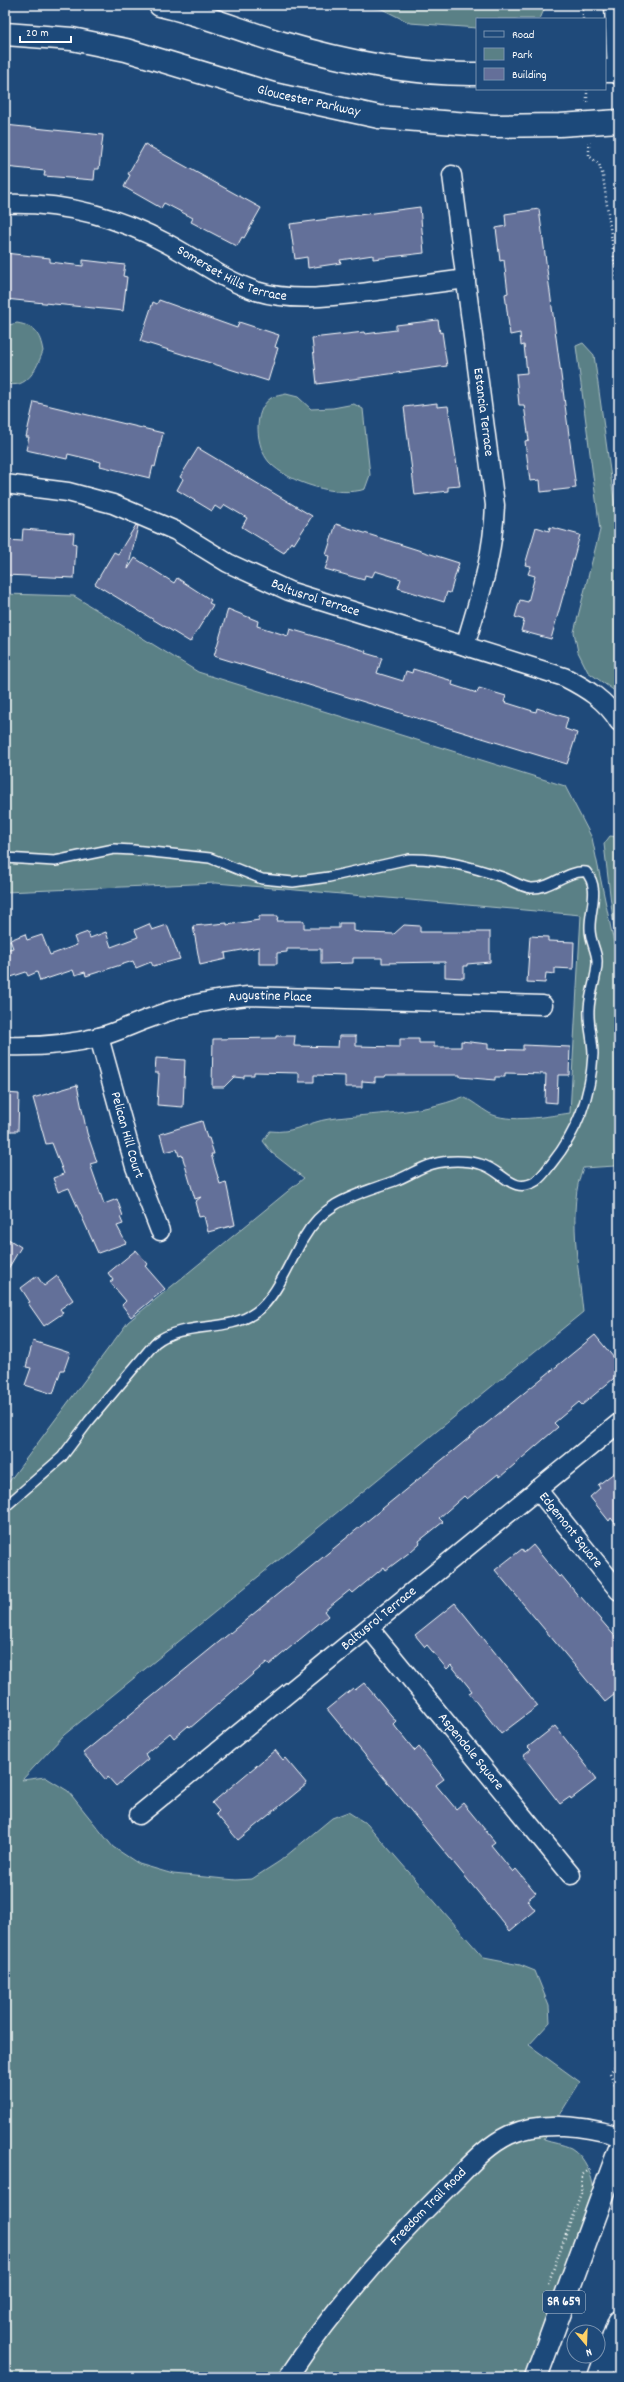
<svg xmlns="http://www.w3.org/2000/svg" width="624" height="2382" viewBox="0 0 624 2382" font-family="Dekko,sans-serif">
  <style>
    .green { fill: #5a8086; stroke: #acc0c2 }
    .building { fill: #646f99; stroke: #fff }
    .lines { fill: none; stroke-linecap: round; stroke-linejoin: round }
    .lane-casing { stroke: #fff; stroke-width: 12 }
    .street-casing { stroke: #fff; stroke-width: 21 }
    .secondary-casing { stroke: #fff; stroke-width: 25 }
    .primary-casing { stroke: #fff; stroke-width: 25 }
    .path { stroke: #fff; stroke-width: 2.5; stroke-dasharray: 1 3; stroke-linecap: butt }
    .lane { stroke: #1f4a7a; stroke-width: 9 }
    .street { stroke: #1f4a7a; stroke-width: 18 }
    .secondary { stroke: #1f4a7a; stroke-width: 22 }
    .primary { stroke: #1f4a7a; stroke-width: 22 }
    .labels { text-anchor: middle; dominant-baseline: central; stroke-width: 3.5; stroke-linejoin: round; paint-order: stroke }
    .shield { fill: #1f4a7a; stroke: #bcc9d7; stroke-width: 1 }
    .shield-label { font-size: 13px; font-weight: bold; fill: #fff }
    .street-label { font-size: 14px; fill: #fff; stroke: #1f4a7a }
  </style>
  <rect width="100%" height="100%" fill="#1f4a7a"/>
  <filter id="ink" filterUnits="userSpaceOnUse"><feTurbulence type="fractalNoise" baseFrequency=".025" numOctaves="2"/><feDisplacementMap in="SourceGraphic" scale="8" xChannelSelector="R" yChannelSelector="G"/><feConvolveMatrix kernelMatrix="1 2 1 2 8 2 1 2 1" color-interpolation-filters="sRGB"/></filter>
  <g filter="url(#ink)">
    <path class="green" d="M355 5H546L540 19H477V28L410 23 382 9Z
      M17 323C35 326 40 334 43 351 37 368 27 391 5 383V326Z
      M583 343 594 355 619 536V694L588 672 578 652 574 632 600 530 576 346Z
      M286 394 298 397 311 409 333 408 354 404 363 409 370 475 365 489C340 498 288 483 269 462 256 447 252 411 271 398 275 396 282 395 286 394Z
      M5 594 74 596 198 672 565 786 592 838 618 962 604 844 610 836 619 837V1163L615 1166 583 1168C567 1206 579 1271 583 1312L64 1735 22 1780 45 1777 68 1791 113 1847 139 1864 173 1874 236 1880 252 1879 280 1861 332 1818 348 1812 367 1824 484 1958 520 1965 535 1971 549 2006 550 2022 529 2045 580 2082 544 2140C552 2143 563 2144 571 2148 586 2157 592 2176 594 2191L526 2377H5V1487L128 1322 304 1178 272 1153 263 1141 270 1131C293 1134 308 1122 329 1119 374 1113 420 1114 463 1097 473 1101 480 1108 489 1113 508 1124 549 1116 570 1113L581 915 216 883 5 892Z"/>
    <path class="building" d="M5 125 103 135 99 169H95L94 180 44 176 45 171 5 167Z
      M145 144 261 208 244 238 242 237 237 246 191 222 193 218 164 203 161 208 124 187 130 175 128 174Z
      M420 207 424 253 373 259V255L340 260 341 263 308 268 307 257 295 259 290 224Z
      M539 209 576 488 541 492 540 480 530 481 525 441 529 440 524 405H519L516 374 527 373 524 345 521 346 520 333 510 335 505 294 508 293 504 260 500 261 496 228 506 226 505 214Z
      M5 253 50 258V262L83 266V260L125 265 123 276 127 277 123 311 5 299Z
      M159 300 237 328 239 322 279 335 275 347 278 348 268 381 140 341 153 302 157 304Z
      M438 320 440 333 442 332 447 366 317 384 312 338 364 332 365 334 396 330V325Z
      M34 402 163 433 155 467 153 466 150 478 100 466 101 462 68 454 67 459 26 450 29 437H26Z
      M437 403V407L448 406 460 486 448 487V491L415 495 404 407Z
      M198 448 312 516 294 544 291 542 284 553 242 527 247 518 225 505 221 510 215 506 212 511 177 490 183 479 180 477Z
      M336 524 459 563 450 593 447 592 444 602 398 588 401 579 375 571 372 577 365 575 364 580 325 569 330 556 326 555Z
      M136 525 138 526 128 569 135 558 174 583 177 578 211 600 209 603 213 605 190 642 95 584 114 552 118 554Z
      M536 527 549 531 550 527 580 535 551 639 521 631 524 620 515 617 520 600 528 602 535 576 528 574 531 566 525 565Z
      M23 529 74 533 73 543 76 544 74 578 5 575V540L22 541Z
      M228 609 258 621 257 626 288 636 290 629 366 651 365 653 382 658 377 673 403 681 406 671 412 673 413 669 453 681 452 685 477 693 479 688 506 696 504 702 536 712 537 708 568 718 565 729 577 733 567 764 214 656Z
      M259 916H278L277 921H304V928H339V923H354V931L365 933 394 934 404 925 420 926V932H490V962L467 964V966H464V978L445 977V962L382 963V958H353V963L321 964V949H287V952L277 953V964H259V947L225 953 226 959 200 965 193 926 227 923V925L259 920Z
      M149 924 152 930 167 925 180 959 153 966 151 962 136 968 133 961 86 976 85 972 75 975 73 970 40 981 37 972 28 976 26 972 11 977 5 961V950L13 948 10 940 25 934 27 940 42 935 50 955 77 945 74 937 88 932 90 938 106 932 111 947 138 937 135 930Z
      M530 936 548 937V941L574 942 573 969 555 968V974L546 973 545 983 527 982Z
      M276 1036H295L294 1046 338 1047 339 1036H356V1046L400 1047V1039H419V1043H434V1047H461V1041L488 1044V1049L523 1050V1045L570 1047 569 1075H558L557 1103 545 1102 546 1074 505 1073V1077H495V1080L460 1077V1075H386L385 1077H375V1082L362 1081V1087H345V1076L314 1075V1082H299V1073L254 1072V1075H244V1078L234 1077 224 1087H212L213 1039 276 1038Z
      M156 1058 185 1060 183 1107 157 1105 159 1073H155Z
      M77 1085 87 1133 97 1162 90 1164 104 1204 117 1199 123 1216 120 1217 123 1224 117 1226 126 1243 98 1253 69 1188 58 1192 53 1178 64 1174 52 1143 46 1144 33 1098Z
      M5 1093 19 1094 18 1131H5Z
      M202 1121 207 1138H209L214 1154H211L220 1184 226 1182 235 1225 208 1232 204 1216 199 1217 195 1202 201 1197 195 1199 182 1155 179 1156 177 1149 165 1152 160 1134Z
      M5 1237 21 1247 5 1274Z
      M136 1250 148 1264 145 1266 165 1289 131 1317 122 1305 126 1301 110 1282 113 1280 108 1273Z
      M37 1276 44 1286 57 1276 73 1300 60 1309 63 1313 44 1326 28 1303 30 1302 21 1288Z
      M595 1335 619 1364V1374L582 1405 579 1402 554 1423 558 1427 500 1477 498 1474 467 1499 464 1496 439 1518 443 1522 419 1541 420 1543 410 1552 386 1570 384 1567 353 1593 350 1590 324 1611 328 1616 269 1665 267 1662 190 1728 188 1726 174 1738 170 1733 145 1754 148 1759 116 1786 108 1777 106 1780 83 1753Z
      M33 1341 70 1353 64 1370H61L53 1394 25 1385 31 1368 26 1367Z
      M619 1469V1528L611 1518 609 1521 590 1497 600 1488 598 1485Z
      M533 1545 559 1577 561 1575 580 1598 581 1597 619 1641V1691L605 1702 495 1570 522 1549 524 1553Z
      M455 1603 538 1706 501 1734 469 1693 472 1691 451 1665 447 1669 427 1645 425 1647 415 1635Z
      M364 1683 396 1721 393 1724 415 1751 419 1747 444 1779 436 1785 456 1809 463 1803 495 1842 491 1845 513 1872 516 1869 536 1893 527 1900 535 1910 510 1931 327 1709 353 1688 355 1690Z
      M555 1726 597 1779 571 1799 570 1797 560 1804 523 1756 531 1750 528 1747Z
      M275 1750 283 1760 285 1758 307 1784 238 1840 216 1814 219 1811 212 1803Z"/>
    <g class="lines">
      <defs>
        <path id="lane" d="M5 858 55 861 114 849 133 850 210 858 262 879 293 882 329 877 409 859C440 858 472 867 502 877 511 880 521 887 531 888 551 889 566 870 586 872 601 889 589 910 590 929 590 941 596 949 597 960 598 976 589 994 589 1010 588 1025 593 1039 593 1054 591 1094 577 1132 552 1163 547 1169 543 1176 536 1181 512 1196 502 1169 480 1164 467 1160 447 1160 433 1164 421 1167 409 1175 397 1180 357 1195 326 1199 303 1239 290 1261 276 1298 256 1312 226 1334 184 1320 155 1343L89 1421 62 1457 5 1507"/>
        <g id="street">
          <path id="s1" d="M452 175 495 505C493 558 480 596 465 646"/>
          <path id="s2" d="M5 204C62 202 118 217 168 244 198 260 223 280 256 291 295 303 336 296 376 291 406 287 436 283 466 279"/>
          <path id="s3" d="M5 484 68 492 113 504 176 531 228 563 289 591 564 677C586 688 607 701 619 722"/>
          <path id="s4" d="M99 1037 135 1167 160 1231"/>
          <path id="s5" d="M5 1046C37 1047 68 1045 99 1037 118 1032 135 1023 153 1017 184 1005 215 999 248 996L543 1005"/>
          <path id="s6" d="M537 1489 619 1591"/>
          <path id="s7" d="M369 1628 571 1875"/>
          <path id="s8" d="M139 1815 619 1423"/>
          <path id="s9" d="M288 2377C334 2308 388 2246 447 2188 467 2169 484 2147 509 2135 542 2120 585 2126 619 2136"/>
        </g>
        <g id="secondary">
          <path d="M160 5C201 14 240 30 279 42 343 61 410 75 477 74"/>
          <path id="s10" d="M5 34 72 39 126 50 273 94 379 117 494 126 560 125 619 121"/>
          <path d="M605 71H619"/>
        </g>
        <path id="primary" d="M616 5 619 73
          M536 2377 619 2151
          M599 2377 619 2322"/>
      </defs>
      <use href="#lane" class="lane-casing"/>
      <use href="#street" class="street-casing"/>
      <use href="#secondary" class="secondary-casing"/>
      <use href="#primary" class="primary-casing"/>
      <path class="path" d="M583 19V5
        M587 89V103
        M589 142V156L599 164 603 176 619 293
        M615 2085 610 2073 619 2061
        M548 2284 581 2193 582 2175 592 2168"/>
      <use href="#lane" class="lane"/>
      <use href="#street" class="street"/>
      <use href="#secondary" class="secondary"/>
      <use href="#primary" class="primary"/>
    </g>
  </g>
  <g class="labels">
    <rect class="shield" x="543" y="2291" width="42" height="22" rx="3"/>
    <g class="shield-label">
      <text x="564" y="2302">SR 659</text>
    </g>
    <g class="street-label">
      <text stroke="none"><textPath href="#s10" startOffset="312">Gloucester Parkway</textPath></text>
      <text stroke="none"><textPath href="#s2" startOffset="241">Somerset Hills Terrace</textPath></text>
      <text stroke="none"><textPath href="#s1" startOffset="239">Estancia Terrace</textPath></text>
      <text stroke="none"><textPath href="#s3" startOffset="334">Baltusrol Terrace</textPath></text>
      <text stroke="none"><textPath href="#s5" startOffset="272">Augustine Place</textPath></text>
      <text stroke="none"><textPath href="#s4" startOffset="102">Pelican Hill Court</textPath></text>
      <text stroke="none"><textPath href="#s6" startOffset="53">Edgemont Square</textPath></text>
      <text stroke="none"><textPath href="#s8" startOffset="310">Baltusrol Terrace</textPath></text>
      <text stroke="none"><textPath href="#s7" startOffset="160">Aspendale Square</textPath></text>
      <text stroke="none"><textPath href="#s9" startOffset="221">Freedom Trail Road</textPath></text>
    </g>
  </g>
  <rect width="624" height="2382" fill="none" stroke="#1f4a7a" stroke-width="20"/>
  <rect x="10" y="10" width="604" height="2362" fill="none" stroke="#fff" stroke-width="1.5" filter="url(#ink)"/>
  <rect x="476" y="18" width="130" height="72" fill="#1f4a7a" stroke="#7992af"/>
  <rect x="484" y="31" width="20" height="6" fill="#1f4a7a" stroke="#7992af"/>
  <text x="512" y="38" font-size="12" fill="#ffffff">Road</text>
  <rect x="484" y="48" width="20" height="12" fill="#5a8086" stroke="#7992af"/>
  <text x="512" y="58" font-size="12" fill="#ffffff">Park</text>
  <rect x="484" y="68" width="20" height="12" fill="#646f99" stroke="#7992af"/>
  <text x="512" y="78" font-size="12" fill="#ffffff">Building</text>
  <g transform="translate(586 2344) rotate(161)"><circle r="19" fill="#1f4a7a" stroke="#7992af"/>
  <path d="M0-3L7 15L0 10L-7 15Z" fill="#ffd166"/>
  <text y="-6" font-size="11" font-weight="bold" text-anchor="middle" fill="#ffffff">N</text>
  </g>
  <path d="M20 36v6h51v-6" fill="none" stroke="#ffffff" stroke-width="2"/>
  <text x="26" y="36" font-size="12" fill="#ffffff" stroke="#1f4a7a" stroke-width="3" paint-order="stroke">20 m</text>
</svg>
